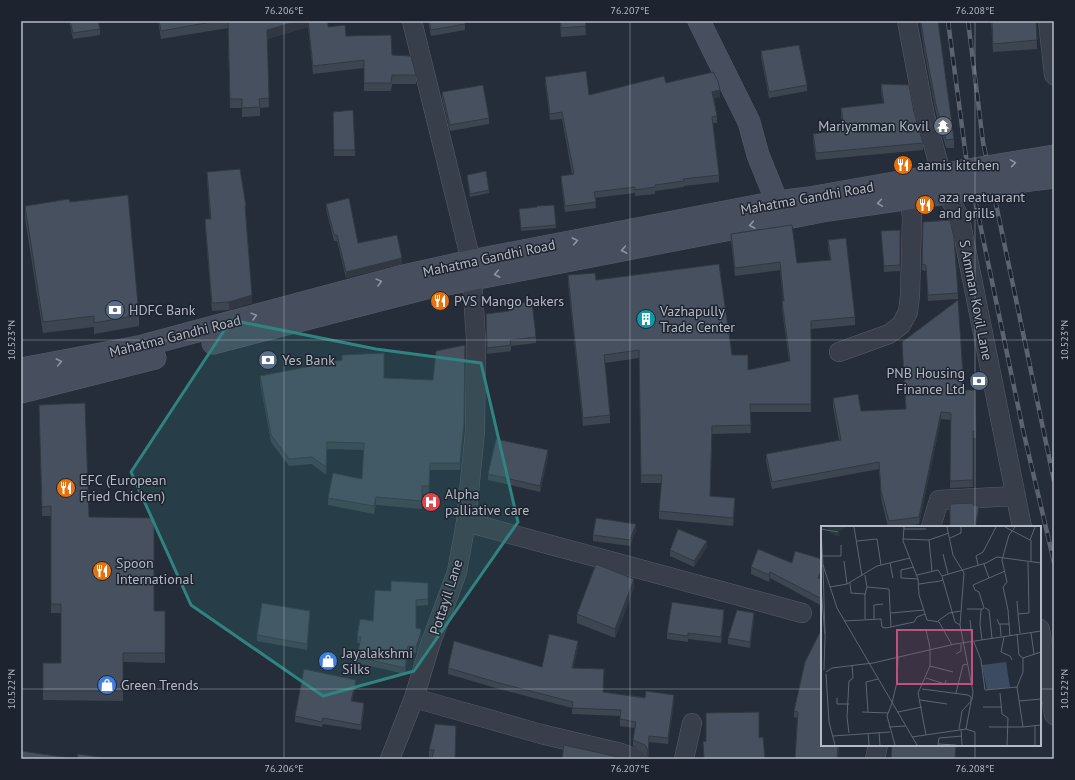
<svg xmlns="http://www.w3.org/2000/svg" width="1075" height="780" viewBox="0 0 1075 780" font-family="'PT Sans',sans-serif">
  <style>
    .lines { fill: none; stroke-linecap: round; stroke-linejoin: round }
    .street-casing { stroke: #575d68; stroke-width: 20 }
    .secondary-casing { stroke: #575d68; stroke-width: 23 }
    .street { stroke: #393f4a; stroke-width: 19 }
    .secondary { stroke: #474e5d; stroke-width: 22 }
    .rail-casing { stroke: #5b6371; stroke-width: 4.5 }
    .rail { stroke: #1e242f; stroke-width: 3; stroke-dasharray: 9; stroke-linecap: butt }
    .secondary-bridge-casing { stroke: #575d68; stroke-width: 23; stroke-linecap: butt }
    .secondary-bridge { stroke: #474e5d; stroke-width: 22 }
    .wall { fill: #3d4551 }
    .shaded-wall { fill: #323842 }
    .building { fill: #47505e; stroke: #323842 }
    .oneway { stroke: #8e94a1 }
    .marked { fill: #308480; fill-opacity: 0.2; stroke: #308480; stroke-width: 3; stroke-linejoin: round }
    .ticks { fill: none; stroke: #b4bac6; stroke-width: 1; stroke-opacity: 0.45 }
    .labels { text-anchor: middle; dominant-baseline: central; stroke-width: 3; stroke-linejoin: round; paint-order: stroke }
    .poi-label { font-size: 14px; fill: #b4bac6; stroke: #1e242f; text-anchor: start }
    .street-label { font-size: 14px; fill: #b4bac6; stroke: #1e242f }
    .inset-road { fill: none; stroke: #5e6572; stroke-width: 1 }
    .view { fill: #bd5180; fill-opacity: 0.15; stroke: #bd5180; stroke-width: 2 }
    .inset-edge { fill: none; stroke: #b4bac6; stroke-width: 2 }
    .neatline { fill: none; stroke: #b4bac6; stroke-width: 1.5 }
    .ticks-label { font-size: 10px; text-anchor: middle; fill: #b4bac6 }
  </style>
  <rect width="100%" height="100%" fill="#252d3a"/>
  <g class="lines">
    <defs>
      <path id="street" d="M907 21 925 116 947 193 960 219 1022 527
        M1048 21 1054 75
        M839 352 889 334 901 325 908 312 910 295 912 216 909 199
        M466 522 802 613
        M931 527 939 500 1016 496
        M1040 629 1054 715
        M414 698 541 734 621 753 637 759
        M390 759 414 698 430 645 457 572 466 522 475 431 476 340 471 261 412 21
        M684 759 692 723
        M875 759 878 745"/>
      <path id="secondary" d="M699 21 749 122 758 155 777 202 780 215
        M1036 159 1054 156
        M1038 179 1054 177
        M213 343 422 289 828 210 960 191
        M21 369 138 347 399 277 471 261 777 202 809 198 962 171
        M21 392 155 358"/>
    </defs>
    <use href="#street" class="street-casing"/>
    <use href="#secondary" class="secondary-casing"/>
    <use href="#street" class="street"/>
    <use href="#secondary" class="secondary"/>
    <defs>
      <path id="rail" d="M948 21 966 157 1023 430 1054 562
        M968 21 983 142 1054 481"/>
    </defs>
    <use href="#rail" class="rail-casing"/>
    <use href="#rail" class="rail"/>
    <defs>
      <path id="secondary-bridge" d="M962 171 1036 159
        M960 191 1038 179"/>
    </defs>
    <use href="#secondary-bridge" class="secondary-bridge-casing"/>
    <use href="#secondary-bridge" class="secondary-bridge"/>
  </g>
  <path class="wall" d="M69 21H98L100 29V35L73 39Z
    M158 21H328V27L346 36 392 55 416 75V84H392L391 91H364V68L313 74 308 27 267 39 269 107 260 108V116L242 117V108H230L228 28 161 39Z
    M428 21H465V30L431 36Z
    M560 21H585L586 35 561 37Z
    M920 21H938L954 139V148H946L936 113 924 50Z
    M991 21H1036L1037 49 993 52Z
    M761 51 807 85V91L769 98 761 57Z
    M545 77 589 95 666 83 720 97 714 98 717 116V123H713L719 175V182L684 186V187L655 191V194L635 196V193L595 198 596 208 565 212 561 182V176L572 174 562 119 550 120 545 83Z
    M881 84 914 112 923 143V150L816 160 813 141V134L843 129 841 116V108L883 103 881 91Z
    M442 92 489 118V124L450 131 442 98Z
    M333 118 355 150V156H334Z
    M207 172 246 206V214L252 303 229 310 212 311 205 227V219H210L207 180Z
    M467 175 489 190V193L470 197Z
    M70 202 139 315V326L94 334V327L43 333 25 218V206Z
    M326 204 358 243 402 264 346 278 337 241H334L326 209Z
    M537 207 556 225V228L521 231 519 209Z
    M923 222 958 293V299L928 301 926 271 922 270Z
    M900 230V271L884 272 881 231Z
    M731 234 797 263 830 260 828 248V240L855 317V325L811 329V412H750L751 433 712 434 710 496 735 506 733 526 659 519V511L662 483H641L639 358 605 363 610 415V423L583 426 568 283V275L596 280 732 355 748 370 789 361 782 309V301H783L780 270 735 276 731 242Z
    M508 304 536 337V343L511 346V351L487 354 486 314 508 311Z
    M902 342 964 390H975L976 438H973V487L950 488 951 420 941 419 919 524 900 527H888L881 498 879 469 772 489 766 461V454L839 440 833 406V398L861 411 906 409Z
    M260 376 384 378 464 430 460 470H430L429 494H422V509L376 505 374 514 328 505V498L362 479 364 450 327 449 326 475 312 464 289 466 271 442 260 383Z
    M39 405 89 517 154 611H165V663L123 662V701L43 700V663H61V613H51V516H42Z
    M548 456 540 492 488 480V474Z
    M636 530 630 546 593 541V535Z
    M707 547 694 567 670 556V550Z
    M822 559V576L821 578 822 579V606L770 578 769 582 751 574V567Z
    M428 583V605L416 606V628L421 638 416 653 408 652 405 674 357 663V657L360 643H357V637L373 621 391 591Z
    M634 588 615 638 577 623V614Z
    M724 616 721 643 688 639V642L667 639V633Z
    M310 617 307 650 257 641V635Z
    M754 619 750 648 728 644V638Z
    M822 627 839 745 838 759H795L797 718 794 717V711Z
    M578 647 573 668 604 676 603 692 674 701 668 744 649 742 648 759H645L647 756 645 752 633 746V740L635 728 620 726V716L572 714V708L499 689 448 674V668L542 667Z
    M356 685 352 701 364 709 361 730 323 724 322 727 295 722V716Z
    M456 733 455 759H432V757H429V750Z"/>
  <path class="shaded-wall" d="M298 21H308V27L267 39V30Z
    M720 90V97L712 99V92Z
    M402 258V264L346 278V272Z
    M252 295V303L229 310V302Z
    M465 345 464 430 460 470V463Z
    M941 412V419L919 524V517Z
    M548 450V456L540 492V486Z
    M376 497V505L374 514V506Z
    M735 498V506L733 526V518Z
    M979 506V512L976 527H975Z
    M636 524V530L630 546V540Z
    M707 541V547L694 567V561Z
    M822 569V576L818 585V578Z
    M770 572V578L769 582V575Z
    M634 579V588L615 638V629Z
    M724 610V616L721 643V637Z
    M310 611V617L307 650V644Z
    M754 613V619L750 648V642Z
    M421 629V638L416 653V647Z
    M578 641V647L572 674V668Z
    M408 646V652L405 674V668Z
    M356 680V685L351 706V701Z
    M674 695V701L668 744V738Z
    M364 703V709L361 730V725Z"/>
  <path class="building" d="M70 21H98L100 29 73 33Z
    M159 21H217L161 31Z
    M228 21H298L267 30 269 98 259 99 260 107 242 108V99H230Z
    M308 21H328V27L345 25 346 36 391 35 392 55 411 56 416 75H392L391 83H364V60L313 66Z
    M429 21H465V24L431 30Z
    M561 21H585L586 26 561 28Z
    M921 21H938L954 139 946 140 936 105 924 42Z
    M992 21H1036L1037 40 993 44Z
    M799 45 807 85 769 92 761 51Z
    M586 71 589 95 664 76 666 83 713 72 718 81 720 90 712 92 717 116 712 117 719 175 683 179 684 181 655 185V187L635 190V187L594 192 596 202 565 206 561 176 574 174 562 112 550 114 545 77Z
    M881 84 909 85 914 112 923 143 816 153 813 134 844 129 841 108 884 103Z
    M483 85 489 118 450 125 442 92Z
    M353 110 355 150H334L333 112Z
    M240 169 246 206H245L252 295 229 302 212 303 205 219H211L207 172Z
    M486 171 489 190 470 194 467 175Z
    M128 195 139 315 94 323V316L43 322 25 206 69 199 70 202Z
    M349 198 358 243 397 235 402 258 346 272 337 235H334L326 204Z
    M554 205 556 225 521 228 519 209 537 207V206Z
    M950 220 954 238 958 293 928 295 926 265 922 264 923 222Z
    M792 225 797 263 831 260 828 240 846 238 855 317 811 321V404H750L751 425 712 426 710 496 735 498 733 518 659 511 662 475H641L639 350 604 355 610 415 583 418 568 275 595 273 596 280 719 264 732 355H748V370L790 361 782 301H784L780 262 735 268 731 234Z
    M900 230V265L884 266 881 231Z
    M958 300 964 390H975L976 431H973V480L950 481 951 413 941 412 919 517 889 521 881 491 879 462 772 482 766 454 841 440 833 398 858 394 861 411 906 409 902 342Z
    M532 302 536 337 510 340 511 345 487 348 486 314 509 311 508 304Z
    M465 345 464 423 460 463H430L429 486H422V501L376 497 374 506 328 498 333 473 362 479 364 443 327 442 326 467 312 457 289 459 271 435 260 376 342 360V355L384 353V378L433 380 436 351Z
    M85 403 89 517 154 518V611H165V653H123V691H43V663H61V604H51V506L42 507 39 405Z
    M496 439 548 450 540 486 488 474Z
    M973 503V505L979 506 975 527H950V504Z
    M596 518 636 524 630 540 593 535Z
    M678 529 707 541 694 561 670 550Z
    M758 549 792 563 795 551 822 559V569L818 578 822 579V599L770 572 769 575 751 567Z
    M596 564 634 579 615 629 577 614Z
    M391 581 428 583V599L416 600V628L421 629V632L416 647 408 646 405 668 357 657 361 637H357L360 619 373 621 375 590 391 591Z
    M672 602 724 610 721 637 688 633V636L667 633Z
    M262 603 310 611 307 644 257 635Z
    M737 610 754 613 750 642 728 638Z
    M822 628V745H838L837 759H795L798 712 794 711 805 662Z
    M549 634 578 641 572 668 604 669 603 692 645 698 646 691 674 695 668 738 649 736 648 759H645L647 757 648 750 645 745 633 740 636 722 620 719 621 710 572 708 573 702 499 683 448 668 454 641 542 667Z
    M304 669 356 680 351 701 364 703 361 725 323 718 322 722 295 716Z
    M759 712V738L763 737 765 759H704L703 742 706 741V713Z
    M435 724 456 726 455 759H432L434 750H429Z
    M564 745 618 757 623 759H562Z
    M892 745H956L955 758 967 759H891Z
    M21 751 77 759 78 754 113 759H21Z"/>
  <defs><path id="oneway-chevron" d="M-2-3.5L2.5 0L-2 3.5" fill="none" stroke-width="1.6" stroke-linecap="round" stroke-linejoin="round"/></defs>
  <g class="oneway">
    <use href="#oneway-chevron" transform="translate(1013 163) rotate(-9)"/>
    <use href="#oneway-chevron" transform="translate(880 203) rotate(172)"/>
    <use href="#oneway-chevron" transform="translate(752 225) rotate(169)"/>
    <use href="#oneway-chevron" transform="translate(575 241) rotate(-11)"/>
    <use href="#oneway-chevron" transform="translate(624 250) rotate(169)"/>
    <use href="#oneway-chevron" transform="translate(497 274) rotate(169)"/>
    <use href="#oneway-chevron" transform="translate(379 282) rotate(-15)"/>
    <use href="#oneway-chevron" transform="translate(254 316) rotate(-15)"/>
    <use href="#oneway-chevron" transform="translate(59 362) rotate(-11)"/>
  </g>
  <path class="marked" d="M231 320 376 349 481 363 518 522 414 671 323 696 191 605 131 472Z"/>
  <path class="ticks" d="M284 21V759M630 21V759M975 21V527M21 340H1054M21 689H822M1040 689H1054M975 745V759"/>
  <defs>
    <symbol id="temple-disc" viewBox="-11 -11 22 22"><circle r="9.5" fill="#6b7280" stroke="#1e242f"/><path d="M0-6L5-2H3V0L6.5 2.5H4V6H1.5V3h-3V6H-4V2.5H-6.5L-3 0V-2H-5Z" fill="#fff"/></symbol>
    <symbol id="restaurant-disc" viewBox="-11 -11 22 22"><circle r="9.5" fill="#e8710a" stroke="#1e242f"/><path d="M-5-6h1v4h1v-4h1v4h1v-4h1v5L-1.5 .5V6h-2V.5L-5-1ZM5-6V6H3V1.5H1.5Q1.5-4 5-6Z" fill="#fff"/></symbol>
    <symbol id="bank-disc" viewBox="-11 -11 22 22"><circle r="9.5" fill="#5c6f8a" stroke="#1e242f"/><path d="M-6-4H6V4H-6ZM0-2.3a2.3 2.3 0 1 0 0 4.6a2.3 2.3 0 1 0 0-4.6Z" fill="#fff"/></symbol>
    <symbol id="building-disc" viewBox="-11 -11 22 22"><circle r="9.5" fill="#0f9aa8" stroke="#1e242f"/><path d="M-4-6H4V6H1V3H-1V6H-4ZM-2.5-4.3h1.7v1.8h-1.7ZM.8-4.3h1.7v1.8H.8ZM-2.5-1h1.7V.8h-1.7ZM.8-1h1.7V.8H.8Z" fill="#fff"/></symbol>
    <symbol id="hospital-disc" viewBox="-11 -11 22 22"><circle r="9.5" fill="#e0444e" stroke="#1e242f"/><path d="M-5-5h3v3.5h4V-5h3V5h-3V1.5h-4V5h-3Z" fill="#fff"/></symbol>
    <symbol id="shop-disc" viewBox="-11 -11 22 22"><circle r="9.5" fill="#3f7fe0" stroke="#1e242f"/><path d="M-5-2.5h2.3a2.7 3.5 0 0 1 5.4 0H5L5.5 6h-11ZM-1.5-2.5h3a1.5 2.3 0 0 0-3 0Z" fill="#fff"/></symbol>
  </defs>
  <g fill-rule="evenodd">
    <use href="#temple-disc" x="932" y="115" width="22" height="22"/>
    <use href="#restaurant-disc" x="892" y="154" width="22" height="22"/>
    <use href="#restaurant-disc" x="914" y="194" width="22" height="22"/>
    <use href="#restaurant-disc" x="429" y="290" width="22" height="22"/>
    <use href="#bank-disc" x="104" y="299" width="22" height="22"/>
    <use href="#building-disc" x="635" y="308" width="22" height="22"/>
    <use href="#bank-disc" x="257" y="349" width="22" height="22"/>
    <use href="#bank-disc" x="968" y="370" width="22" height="22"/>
    <use href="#restaurant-disc" x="55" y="477" width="22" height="22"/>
    <use href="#hospital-disc" x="420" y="491" width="22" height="22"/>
    <use href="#restaurant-disc" x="91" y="560" width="22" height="22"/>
    <use href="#shop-disc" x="317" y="650" width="22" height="22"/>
    <use href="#shop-disc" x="96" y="674" width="22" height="22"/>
  </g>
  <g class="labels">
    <g class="poi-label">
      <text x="929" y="126" text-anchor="end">Mariyamman Kovil</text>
      <text x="917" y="165">aamis kitchen</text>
      <text x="939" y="197">aza reatuarant<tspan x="939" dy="16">and grills</tspan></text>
      <text x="454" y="301">PVS Mango bakers</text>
      <text x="129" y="310">HDFC Bank</text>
      <text x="660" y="311">Vazhapully<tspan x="660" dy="16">Trade Center</tspan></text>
      <text x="282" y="360">Yes Bank</text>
      <text x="965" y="373" text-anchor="end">PNB Housing<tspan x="965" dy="16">Finance Ltd</tspan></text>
      <text x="80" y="480">EFC (European<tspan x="80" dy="16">Fried Chicken)</tspan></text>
      <text x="445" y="494">Alpha<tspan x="445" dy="16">palliative care</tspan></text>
      <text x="116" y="563">Spoon<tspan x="116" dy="16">International</tspan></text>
      <text x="342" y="653">Jayalakshmi<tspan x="342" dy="16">Silks</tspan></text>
      <text x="121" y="685">Green Trends</text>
    </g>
    <g class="street-label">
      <text transform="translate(807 198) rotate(-10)">Mahatma Gandhi Road</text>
      <text transform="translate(489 258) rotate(-12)">Mahatma Gandhi Road</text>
      <text transform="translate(976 300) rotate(79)">S Amman Kovil Lane</text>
      <text transform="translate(175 336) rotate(-14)">Mahatma Gandhi Road</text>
      <text transform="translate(446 597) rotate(-72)">Pottayil Lane</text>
    </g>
  </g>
  <g transform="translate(821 526)">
    <rect width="220" height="220" fill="#252d3a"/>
    <path d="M7 1H26L18 6 19 10H15L9 7Z" fill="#283a3c"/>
    <path d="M185 136 189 161 166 164 161 139Z" fill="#3c4a62"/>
    <path class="inset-road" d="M33 1 41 50M83 1 82 15 97 53 98 69 106 94 118 96 131 119M126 1 132 29 143 47 139 99 152 166 151 174 141 185 138 203M184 1 209 14 214 1M0 3 17 6M83 3H105M0 4 2 39 16 82 96 219M129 12 140 7V1M82 13 108 14 111 45M108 14 128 7M210 14V36M36 15 56 13 60 39M122 28 127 48M2 30H20V19M23 35 26 58M69 37 72 52M163 38 168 52M0 39H2L4 108M157 39 155 30 162 26 175 1M93 41 80 44V52L97 53M44 49 46 61 68 63 70 101M96 49 117 44 121 50M122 54 134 96 139 99M29 57 30 67 44 68M98 58 119 55 122 54 121 50 165 37 176 31 220 37M9 61 26 58 56 40 89 32M0 63 4 109 3 144M196 75 197 88M163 82 158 66 154 64 152 59 184 45M164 82 168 84 171 112M146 83H161M70 87 103 84M44 93V68L46 61M176 93 178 98H188M53 94V79L62 78M149 94 151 114M23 95 60 93 61 101 65 102 93 96 96 91 104 88M117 95 128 87 140 85M179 98 180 110M105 104 109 122V140L97 167 105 209M199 107 197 88 208 87 207 36M210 107 213 128M196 108 198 129 202 132M189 110 187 84 182 61 186 56 181 34 188 9 194 1M183 111 180 126 189 130 191 134M161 114 159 98 160 84 163 82M153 116 160 134 164 164 196 161M135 128 140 125V118M202 132V146L196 161 202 201 220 199M202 132 220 126M109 140 132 146M5 146 11 142 52 137 134 118 220 105M5 148 8 196 14 219M105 152 124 158 125 154M135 167 142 139 147 138M179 167 181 188 187 192 186 219M16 172V178H28M99 174 126 178M198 175 220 173M71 177 66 190 74 219M71 177 76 156 77 130M162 181H181M41 186 67 187M47 186 45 156 57 153M77 186 101 181M68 201 84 200M168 201H202M140 203 141 219M145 203 154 206V219M58 206 59 219M28 207 26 191 28 155 32 152 31 139M47 207 48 219M12 210 69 206M91 211 145 203 150 176V171L147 169 101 163M117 218 135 219M117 219 118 212 141 210M214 219V199"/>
    <path class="view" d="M76 104H151V158H76Z"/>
    <rect width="220" height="220" class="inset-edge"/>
  </g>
  <rect width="1075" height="780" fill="none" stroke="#1e242f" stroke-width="44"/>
  <rect x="22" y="22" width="1031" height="736" class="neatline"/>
  <g class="ticks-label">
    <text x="284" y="14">76.206°E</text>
    <text x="630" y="14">76.207°E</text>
    <text x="975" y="14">76.208°E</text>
    <text transform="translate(11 340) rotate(-90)" y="4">10.523°N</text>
    <text transform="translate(1064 340) rotate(-90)" y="4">10.523°N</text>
    <text transform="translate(11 689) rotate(-90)" y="4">10.522°N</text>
    <text transform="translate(1064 689) rotate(-90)" y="4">10.522°N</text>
    <text x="284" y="772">76.206°E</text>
    <text x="630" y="772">76.207°E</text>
    <text x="975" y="772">76.208°E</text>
  </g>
</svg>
